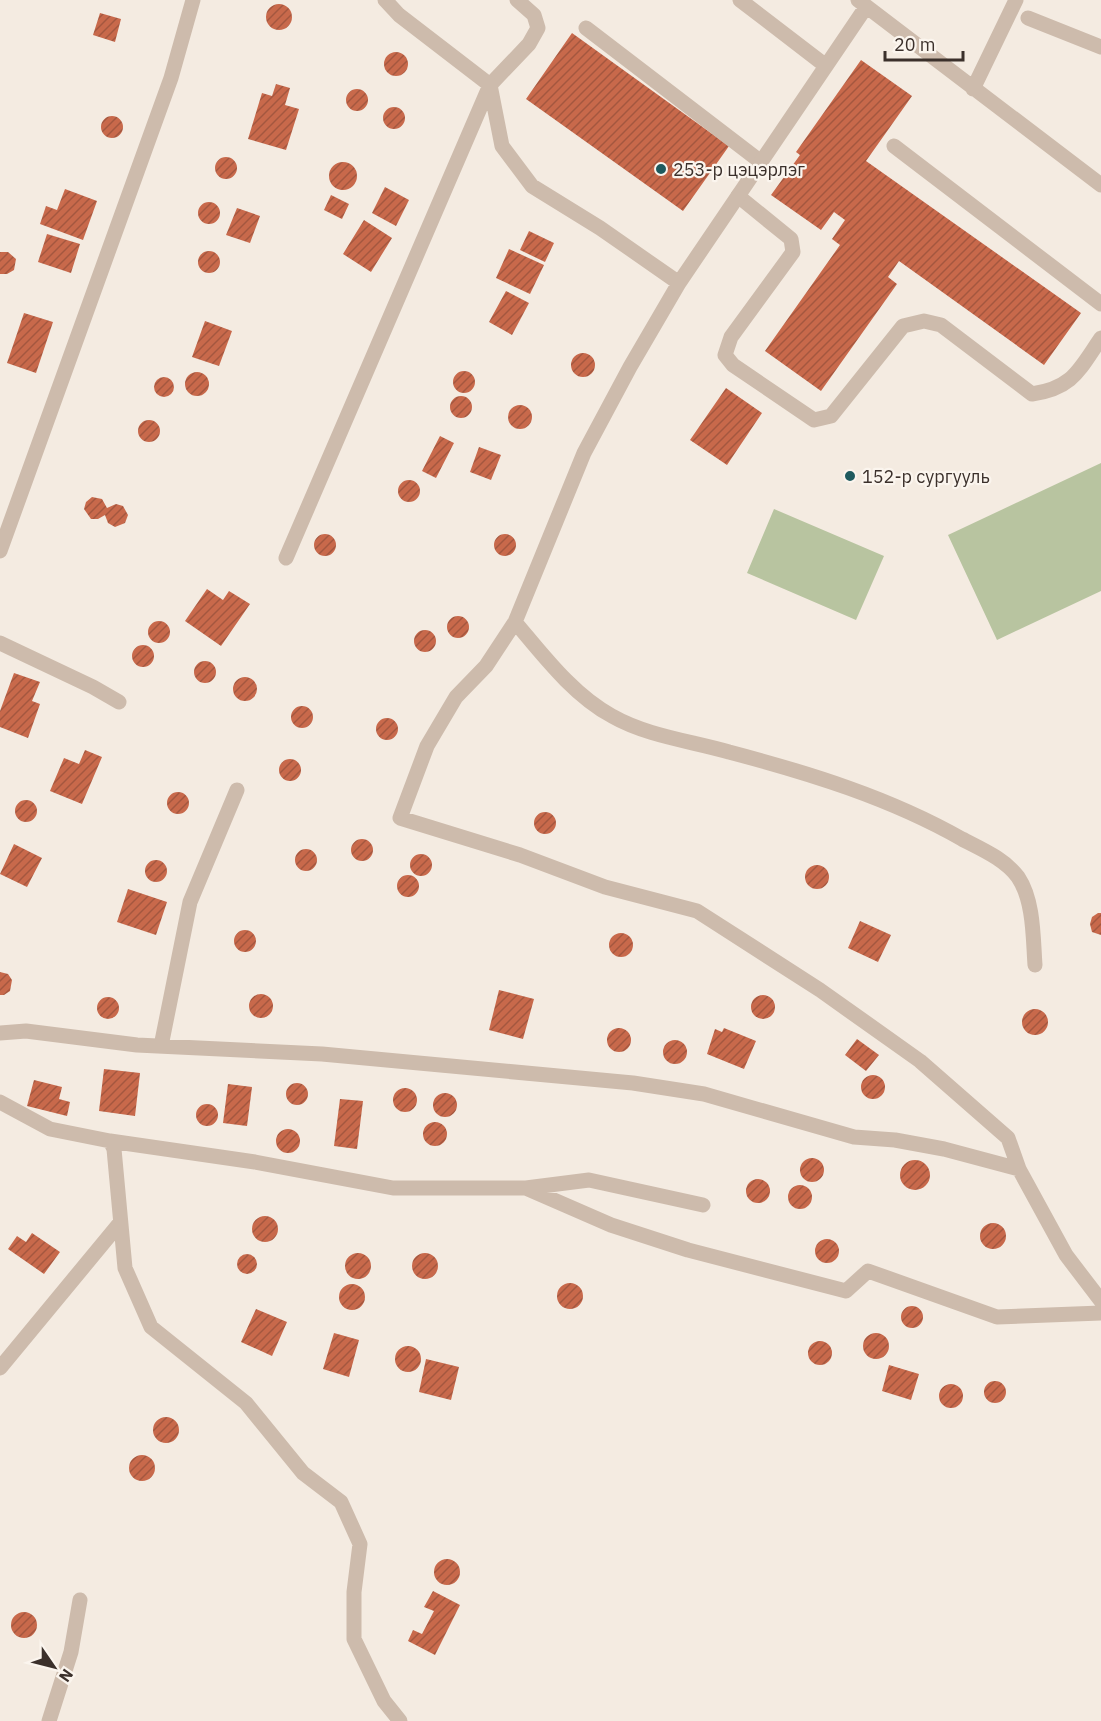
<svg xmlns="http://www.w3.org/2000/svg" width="1101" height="1721" viewBox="0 0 1101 1721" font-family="'IBM Plex Sans',sans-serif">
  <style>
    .pitch { fill: #b8c4a0 }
    .building { fill: url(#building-hatch) }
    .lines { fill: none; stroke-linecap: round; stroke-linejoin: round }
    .lane { stroke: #cdbbac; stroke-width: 15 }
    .street { stroke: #cdbbac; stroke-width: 15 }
    .poi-dot { fill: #1f5a5e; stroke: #fbf5ee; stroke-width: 2 }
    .labels { text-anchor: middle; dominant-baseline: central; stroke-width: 4.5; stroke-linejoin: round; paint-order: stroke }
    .poi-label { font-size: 18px; fill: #3b302b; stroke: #fbf5ee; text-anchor: start }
  </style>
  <defs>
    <pattern id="building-hatch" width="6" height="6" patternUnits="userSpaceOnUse" patternTransform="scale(1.5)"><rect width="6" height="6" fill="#c8694b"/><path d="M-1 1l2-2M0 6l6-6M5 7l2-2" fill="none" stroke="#a4573f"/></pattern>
  </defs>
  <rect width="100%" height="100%" fill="#f4ebe1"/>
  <path class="pitch" d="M1101 463V591L997 640 948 535Z
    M774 509 884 556 856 620 747 573Z"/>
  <path class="building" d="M266 17a13 13 0 1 1 26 0a13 13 0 1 1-26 0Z
    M100 13 121 19 115 42 93 35Z
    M572 33 729 146 683 211 526 99Z
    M384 64a12 12 0 1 1 24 0a12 12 0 1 1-24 0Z
    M861 60 912 96 866 161 1081 313 1044 365 899 261 888 277 897 284 821 391 765 351 840 245 832 239 845 220 834 212 821 230 771 195 800 155 796 152Z
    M276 84 290 88 285 105 299 109 286 150 248 139 262 93 272 96Z
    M346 100a11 11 0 1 1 22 0a11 11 0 1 1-22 0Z
    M383 118a11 11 0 1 1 22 0a11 11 0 1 1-22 0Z
    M101 127a11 11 0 1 1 22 0a11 11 0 1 1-22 0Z
    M215 168a11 11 0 1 1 22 0a11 11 0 1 1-22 0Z
    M329 176a14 14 0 1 1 28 0a14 14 0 1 1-28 0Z
    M385 187 409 200 396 226 372 213Z
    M65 189 97 201 83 240 40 224 46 206 57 210Z
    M331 195 349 204 342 219 324 210Z
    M198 213a11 11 0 1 1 22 0a11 11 0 1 1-22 0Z
    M237 208 260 216 250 243 226 235Z
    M364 220 392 238 371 272 343 254Z
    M529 231 554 243 545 262 520 250Z
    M47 234 80 244 71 273 38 262Z
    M509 249 544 265 530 294 496 278Z
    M198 262a11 11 0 1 1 22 0a11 11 0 1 1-22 0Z
    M0 252H8L16 259 14 270 7 274H0Z
    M506 291 529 303 512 335 489 322Z
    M24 313 53 322 36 373 7 363Z
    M205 321 232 331 219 366 192 357Z
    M571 365a12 12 0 1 1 24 0a12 12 0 1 1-24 0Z
    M453 382a11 11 0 1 1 22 0a11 11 0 1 1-22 0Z
    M185 384a12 12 0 1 1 24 0a12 12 0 1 1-24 0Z
    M154 387a10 10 0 1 1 20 0a10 10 0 1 1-20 0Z
    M726 388 762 413 727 465 690 440Z
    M450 407a11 11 0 1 1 22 0a11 11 0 1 1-22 0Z
    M508 417a12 12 0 1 1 24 0a12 12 0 1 1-24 0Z
    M138 431a11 11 0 1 1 22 0a11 11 0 1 1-22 0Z
    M440 436 454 443 436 478 422 471Z
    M479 447 501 455 491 480 470 472Z
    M398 491a11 11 0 1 1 22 0a11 11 0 1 1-22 0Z
    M92 497 102 499 107 508 116 504 123 506 128 515 125 523 115 527 108 523 105 515 98 519H91L84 509 86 502Z
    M314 545a11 11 0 1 1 22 0a11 11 0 1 1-22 0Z
    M494 545a11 11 0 1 1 22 0a11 11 0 1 1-22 0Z
    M207 589 223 600 229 591 250 604 221 646 185 621Z
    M447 627a11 11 0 1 1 22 0a11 11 0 1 1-22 0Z
    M148 632a11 11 0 1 1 22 0a11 11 0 1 1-22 0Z
    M414 641a11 11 0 1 1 22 0a11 11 0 1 1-22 0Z
    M132 656a11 11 0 1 1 22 0a11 11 0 1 1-22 0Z
    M194 672a11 11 0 1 1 22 0a11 11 0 1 1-22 0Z
    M14 673 40 682 32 701 40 704 28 738 0 727V711Z
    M233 689a12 12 0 1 1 24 0a12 12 0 1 1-24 0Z
    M291 717a11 11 0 1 1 22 0a11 11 0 1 1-22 0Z
    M376 729a11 11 0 1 1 22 0a11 11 0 1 1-22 0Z
    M85 750 102 757 82 804 50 791 64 758 79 764Z
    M279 770a11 11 0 1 1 22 0a11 11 0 1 1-22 0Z
    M167 803a11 11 0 1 1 22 0a11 11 0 1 1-22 0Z
    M15 811a11 11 0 1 1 22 0a11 11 0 1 1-22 0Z
    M534 823a11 11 0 1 1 22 0a11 11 0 1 1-22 0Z
    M351 850a11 11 0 1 1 22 0a11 11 0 1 1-22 0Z
    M14 844 42 858 27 887 0 874Z
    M295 860a11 11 0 1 1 22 0a11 11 0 1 1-22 0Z
    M410 865a11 11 0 1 1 22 0a11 11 0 1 1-22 0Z
    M145 871a11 11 0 1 1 22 0a11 11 0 1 1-22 0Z
    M805 877a12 12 0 1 1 24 0a12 12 0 1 1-24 0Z
    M397 886a11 11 0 1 1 22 0a11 11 0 1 1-22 0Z
    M128 889 167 902 156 935 117 922Z
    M1098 913H1101V935L1092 932 1090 924 1092 917Z
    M860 921 891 935 878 962 848 948Z
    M234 941a11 11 0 1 1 22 0a11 11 0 1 1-22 0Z
    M609 945a12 12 0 1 1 24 0a12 12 0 1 1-24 0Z
    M0 972 8 974 12 980 10 991 4 995H0Z
    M499 990 534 999 523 1039 489 1030Z
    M249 1006a12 12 0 1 1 24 0a12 12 0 1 1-24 0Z
    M751 1007a12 12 0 1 1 24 0a12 12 0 1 1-24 0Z
    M97 1008a11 11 0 1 1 22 0a11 11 0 1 1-22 0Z
    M1022 1022a13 13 0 1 1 26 0a13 13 0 1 1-26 0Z
    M724 1028 756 1041 744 1069 707 1054 715 1029 722 1032Z
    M607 1040a12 12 0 1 1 24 0a12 12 0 1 1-24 0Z
    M857 1039 879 1055 866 1071 845 1055Z
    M663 1052a12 12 0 1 1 24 0a12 12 0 1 1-24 0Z
    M104 1069 140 1073 135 1116 99 1111Z
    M861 1087a12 12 0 1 1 24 0a12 12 0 1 1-24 0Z
    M34 1080 62 1087 59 1099 70 1102 67 1116 27 1106Z
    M286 1094a11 11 0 1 1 22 0a11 11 0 1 1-22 0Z
    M228 1084 252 1087 247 1126 223 1123Z
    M393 1100a12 12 0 1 1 24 0a12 12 0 1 1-24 0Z
    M433 1105a12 12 0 1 1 24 0a12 12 0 1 1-24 0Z
    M340 1099 363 1101 357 1149 334 1146Z
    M196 1115a11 11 0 1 1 22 0a11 11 0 1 1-22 0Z
    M423 1134a12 12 0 1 1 24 0a12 12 0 1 1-24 0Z
    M276 1141a12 12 0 1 1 24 0a12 12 0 1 1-24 0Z
    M800 1170a12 12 0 1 1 24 0a12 12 0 1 1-24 0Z
    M900 1175a15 15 0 1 1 30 0a15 15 0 1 1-30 0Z
    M746 1191a12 12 0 1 1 24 0a12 12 0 1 1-24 0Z
    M788 1197a12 12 0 1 1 24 0a12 12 0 1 1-24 0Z
    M252 1229a13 13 0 1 1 26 0a13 13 0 1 1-26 0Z
    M980 1236a13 13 0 1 1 26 0a13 13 0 1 1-26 0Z
    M32 1233 60 1252 44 1274 8 1249 17 1236 26 1242Z
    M815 1251a12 12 0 1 1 24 0a12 12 0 1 1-24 0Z
    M345 1266a13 13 0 1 1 26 0a13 13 0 1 1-26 0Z
    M412 1266a13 13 0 1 1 26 0a13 13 0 1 1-26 0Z
    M237 1264a10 10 0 1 1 20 0a10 10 0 1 1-20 0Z
    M557 1296a13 13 0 1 1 26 0a13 13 0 1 1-26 0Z
    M339 1297a13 13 0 1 1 26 0a13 13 0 1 1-26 0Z
    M901 1317a11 11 0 1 1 22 0a11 11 0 1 1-22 0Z
    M256 1309 287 1322 272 1356 241 1342Z
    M334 1333 359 1340 349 1377 323 1369Z
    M863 1346a13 13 0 1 1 26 0a13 13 0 1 1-26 0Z
    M808 1353a12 12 0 1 1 24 0a12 12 0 1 1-24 0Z
    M395 1359a13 13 0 1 1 26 0a13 13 0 1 1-26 0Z
    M426 1359 459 1367 451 1400 419 1392Z
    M889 1365 919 1374 911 1400 882 1391Z
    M984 1392a11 11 0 1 1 22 0a11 11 0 1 1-22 0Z
    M939 1396a12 12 0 1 1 24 0a12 12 0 1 1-24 0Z
    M153 1430a13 13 0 1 1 26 0a13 13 0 1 1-26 0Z
    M129 1468a13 13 0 1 1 26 0a13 13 0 1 1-26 0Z
    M434 1572a13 13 0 1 1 26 0a13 13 0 1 1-26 0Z
    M433 1591 460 1605 435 1655 408 1641 413 1630 422 1634 434 1611 424 1607Z
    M11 1625a13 13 0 1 1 26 0a13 13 0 1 1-26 0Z"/>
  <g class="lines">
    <path class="lane" d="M1028 18 1101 47
      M586 28 761 162
      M490 85 529 44 538 28 534 15 517 0
      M894 146 1101 304
      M738 196 791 239 793 252 731 337 725 355 733 365 814 420 831 416 903 326 924 321 941 325 1032 394C1073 388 1079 370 1101 338"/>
    <path class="street" d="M385 0 399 15 490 85 502 146 532 186 600 228 679 283
      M740 0 826 66
      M858 0 1101 185
      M866 7 679 283 630 367 584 453 515 622C543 655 573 695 612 716 647 736 691 741 729 752 809 773 890 798 962 839 981 849 1005 859 1018 877 1034 901 1033 938 1035 965
      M973 89 1016 0
      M0 551 171 78 193 0
      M286 558 490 85
      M515 622 486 666 456 697 427 746 400 818 520 855 605 887 697 911 820 990 920 1061 1008 1138 1019 1169 1066 1255 1101 1301
      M0 643 93 687 119 702
      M0 1033 26 1031 137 1045 322 1054 633 1083 704 1094 854 1137 895 1140 944 1149 1019 1169
      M161 1046 190 902 237 790
      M0 1102 50 1129 110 1141 114 1149 125 1268 151 1327 246 1403 303 1473 341 1502 360 1544 354 1592V1639L384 1701 400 1721
      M110 1141 255 1162 393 1188H526L589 1180 703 1205
      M526 1188 611 1225 688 1250 846 1291 868 1271 997 1317 1101 1313
      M0 1368 119 1224
      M49 1721 71 1652 80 1600"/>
  </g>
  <g class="poi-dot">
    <circle cx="661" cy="169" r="6"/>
    <circle cx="850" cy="476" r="6"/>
  </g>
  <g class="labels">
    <g class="poi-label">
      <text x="673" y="169">253-р цэцэрлэг</text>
      <text x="862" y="476">152-р сургууль</text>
    </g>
  </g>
  <g transform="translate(54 1667) rotate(125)" stroke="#fbf5ee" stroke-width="4.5" paint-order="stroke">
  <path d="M0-4.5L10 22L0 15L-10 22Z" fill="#3b302b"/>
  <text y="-9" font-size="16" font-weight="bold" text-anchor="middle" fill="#3b302b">N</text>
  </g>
  <path d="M885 51v9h78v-9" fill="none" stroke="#3b302b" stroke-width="3"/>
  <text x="894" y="51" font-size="18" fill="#3b302b" stroke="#fbf5ee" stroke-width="4.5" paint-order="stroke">20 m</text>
</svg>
